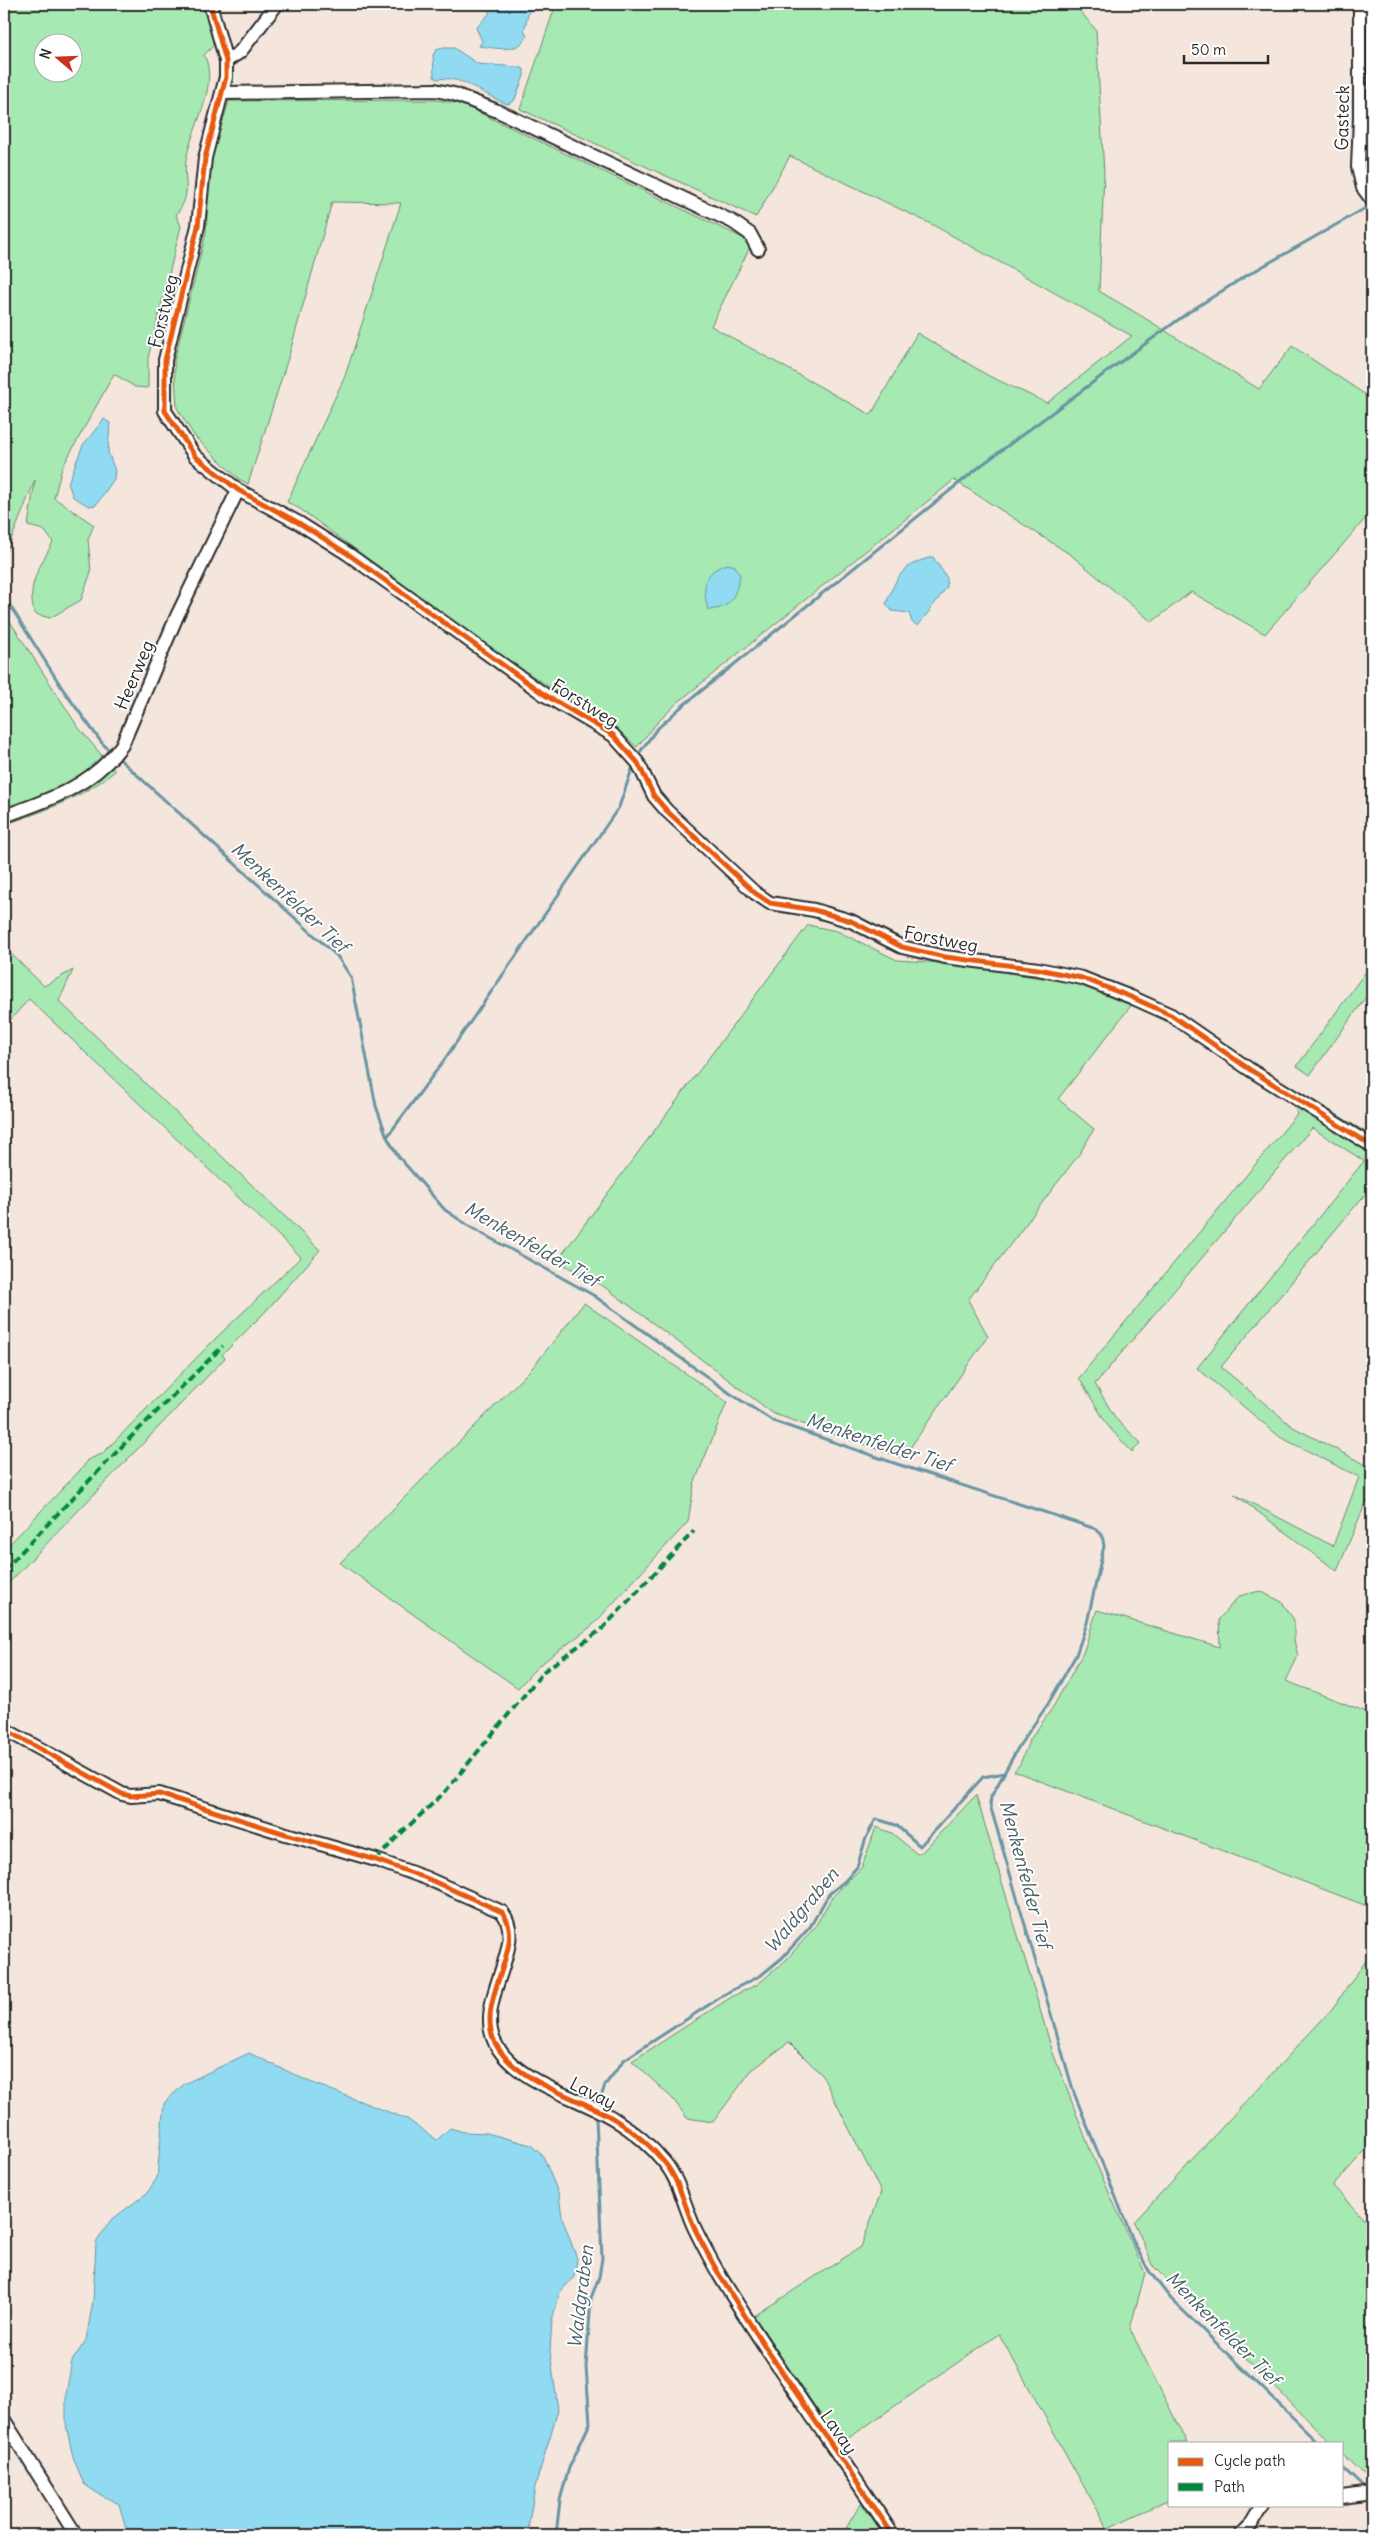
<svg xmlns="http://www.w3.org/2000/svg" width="1376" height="2539" viewBox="0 0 1376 2539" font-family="Delius,sans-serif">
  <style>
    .green { fill: #a6e9b2; stroke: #688a6e; fill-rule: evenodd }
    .water { fill: #90dbf1; stroke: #6895a2 }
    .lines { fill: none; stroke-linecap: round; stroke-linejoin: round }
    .stream { stroke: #6895a2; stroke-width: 3 }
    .minor-casing { stroke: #2b2b2b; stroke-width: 16 }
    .minor { stroke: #fff; stroke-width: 12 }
    .quiet { stroke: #00873e; stroke-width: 4; stroke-dasharray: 8 4; stroke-linecap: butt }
    .cycleway-casing { stroke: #fff; stroke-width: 8 }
    .cycleway { stroke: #e8590c; stroke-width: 5 }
    .labels { text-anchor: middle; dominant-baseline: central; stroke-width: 4; stroke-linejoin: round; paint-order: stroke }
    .street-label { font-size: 18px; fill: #2b2b2b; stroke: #fff }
    .water-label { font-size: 19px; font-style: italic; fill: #496066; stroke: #fff }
  </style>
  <rect width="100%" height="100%" fill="#f4e6dd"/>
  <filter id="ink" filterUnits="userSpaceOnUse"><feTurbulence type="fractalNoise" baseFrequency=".02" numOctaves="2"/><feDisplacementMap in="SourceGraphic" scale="10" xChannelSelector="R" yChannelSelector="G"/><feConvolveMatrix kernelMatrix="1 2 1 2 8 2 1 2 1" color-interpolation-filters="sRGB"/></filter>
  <g filter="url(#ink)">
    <path class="green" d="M4 4H205L215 44 204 55C220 85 191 129 186 160 183 184 193 192 176 215L181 226 148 358V388L135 387 114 374 62 468 54 498 94 525 88 539 91 572 81 600 50 618 35 614C25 586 40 567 53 542L44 530 28 526 35 480 4 558ZM42 42H72V72H42Z
      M556 4H1068L1080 11 1096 30 1104 174 1099 291C1154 322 1205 357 1259 389L1292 346 1372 399V511L1265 634 1191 592 1152 622 1071 555 954 480 677 703 657 723 637 747 609 722 552 689 485 644 300 509 287 502 345 376 401 203 332 202 289 355 248 484 239 479 195 437 177 408 174 361 206 233 210 163 229 101 436 100 461 104 743 238 752 243 711 326 871 415 917 333 989 376 1047 403 1132 336 933 225 790 156 756 217 520 109Z
      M1366 9 1372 10V105H1363Z
      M4 612 78 727 115 771C82 798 44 811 4 825Z
      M808 925 837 931 897 960 944 963 1080 984 1133 1003 1058 1099 1094 1129 1080 1153 968 1300 988 1336 903 1458 774 1414 606 1288 557 1261Z
      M4 947 44 986 73 970 59 1001 320 1250 265 1312 222 1355 225 1358 4 1588V1550L84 1466 87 1460 102 1454 217 1337 301 1257 29 999 4 1027Z
      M1372 963V989L1310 1075 1297 1066Z
      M1285 1083 1372 1136V1186L1221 1367 1293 1427 1372 1468V1504L1366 1502 1337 1571 1234 1494 1333 1546 1359 1477 1280 1437 1197 1368 1364 1161 1312 1128 1095 1384 1116 1419 1141 1443 1132 1452 1108 1426 1079 1378 1297 1114Z
      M584 1303 727 1402 694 1484 688 1522 593 1625 537 1667 518 1688 340 1563 533 1367Z
      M1260 1591 1282 1602 1294 1620V1640L1298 1656 1286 1681 1372 1714V1908L1014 1771 1020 1764 1029 1741 1053 1707 1083 1653 1097 1610 1220 1647 1219 1619 1239 1596Z
      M976 1795 1053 2053 1091 2152 1145 2273 1130 2329 1187 2443H1170V2499L1108 2528 1112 2535H1095L1107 2528 999 2334 840 2444 754 2316 861 2247 881 2192 822 2075 789 2042 751 2071 713 2122 687 2118 673 2099 632 2061 733 1996 758 1984 786 1960 815 1927 832 1897 862 1867 876 1827 892 1833 917 1854 923 1851Z
      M1372 1952V2143L1333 2186 1372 2228V2474L1366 2477 1342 2454V2443H1331L1154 2267 1134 2222 1332 2009Z
      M861 2503 884 2535H842Z"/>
    <path class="water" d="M490 4H529L530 8 524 30 527 36C519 54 495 48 479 46L482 41 476 28 489 14Z
      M442 48H454L478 64 519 67 524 69V76L514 101 508 104C485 97 464 75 437 79L434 77 433 55 436 50Z
      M104 419 110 423 108 452 115 471 114 479 96 505 89 506 73 497 68 483 83 445Z
      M933 557 947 578V587L918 626 912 622 909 613 892 611 886 604C897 576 902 564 933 557Z
      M728 564 735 566 740 576C734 598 732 608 708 610 702 586 703 571 728 564Z
      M249 2053 310 2082 407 2119 437 2140 450 2128 464 2132 487 2133 531 2145 543 2156 559 2195 562 2217 577 2259 574 2277 560 2292 552 2320 550 2351 558 2410 535 2487 527 2535H128L119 2504 97 2493 84 2484 73 2457 66 2425V2394L72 2361 86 2340 93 2301 96 2243 110 2221 147 2193 157 2178 164 2103 184 2084Z"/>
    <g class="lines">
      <path class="stream" d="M4 596 64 691 102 743 111 752
        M640 752 656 730 680 708 983 464 1123 360 1189 312 1244 277 1371 205
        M116 756 337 956 351 977 376 1106 387 1137 398 1156 445 1210 472 1228 593 1295 731 1394 773 1421 897 1464 1096 1529 1102 1535 1104 1546 1087 1623 1076 1655 1048 1704 1019 1746 991 1797 990 1805 1074 2093 1135 2245 1149 2271 1171 2299 1319 2443
        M387 1137 442 1063 619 807 632 769
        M599 2103 605 2085 624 2060 730 1991 760 1976 782 1958 810 1927 829 1894 845 1881 857 1867 866 1838 876 1819 896 1825 920 1846 983 1777 1004 1773
        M1342 2467 1363 2487
        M1372 2502V2503
        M556 2535 560 2500 569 2468 590 2423 586 2367 591 2298 599 2277 602 2258 596 2117"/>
      <defs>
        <path id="minor" d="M210 4 226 61V77L205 158 198 226 165 360V411L195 456 238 490 299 523 348 554 545 695 613 735 638 763 654 796 667 811 755 893 770 903 814 910 851 921 902 947 945 957 1038 969 1082 978 1131 997 1171 1015 1249 1069 1372 1146
          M1358 4 1360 10V118L1358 167 1363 188 1372 200
          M226 61 240 52 277 4
          M223 93 435 90 454 94 500 112 733 222 750 234 758 249
          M4 816C50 800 93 785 122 745L177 616 238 490
          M4 1729 122 1794 131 1796 159 1794 286 1834 376 1860 426 1878 502 1912C530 1946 469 2004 498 2048 521 2084 579 2097 614 2119 632 2130 652 2147 665 2163 680 2182 684 2205 694 2227 702 2244 711 2260 720 2276 774 2365 836 2449 893 2535
          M4 2420 76 2535
          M1342 2497 1372 2493
          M1241 2535 1251 2525 1263 2505"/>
      </defs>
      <use href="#minor" class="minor-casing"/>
      <use href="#minor" class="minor"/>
      <path class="quiet" d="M4 1570 129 1439 223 1346
        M376 1860 397 1837 444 1793 544 1671 602 1629 694 1531"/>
      <defs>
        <path id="cycleway" d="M210 4 226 61V77L205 158 198 226 165 360V411L195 456 238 490 299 523 348 554 545 695 613 735 638 763 654 796 667 811 755 893 770 903 814 910 851 921 902 947 945 957 1038 969 1082 978 1131 997 1171 1015 1249 1069 1372 1146
          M4 1729 122 1794 131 1796 159 1794 286 1834 376 1860 426 1878 502 1912C530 1946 469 2004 498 2048 521 2084 579 2097 614 2119 632 2130 652 2147 665 2163 680 2182 684 2205 694 2227 702 2244 711 2260 720 2276 774 2365 836 2449 893 2535"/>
      </defs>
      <use href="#cycleway" class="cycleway-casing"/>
      <use href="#cycleway" class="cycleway"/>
    </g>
  </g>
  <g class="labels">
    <g class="street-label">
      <text transform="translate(1342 118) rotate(-89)">Gasteck</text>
      <text transform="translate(163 311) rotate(-76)">Forstweg</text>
      <text transform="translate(134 675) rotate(-67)">Heerweg</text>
      <text transform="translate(585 703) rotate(32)">Forstweg</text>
      <text transform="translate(941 939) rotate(11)">Forstweg</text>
      <text transform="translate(593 2093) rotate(27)">Lavay</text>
      <text transform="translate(839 2432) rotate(55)">Lavay</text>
    </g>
    <g class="water-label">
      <text transform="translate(290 897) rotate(43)">Menkenfelder Tief</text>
      <text transform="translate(532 1244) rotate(30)">Menkenfelder Tief</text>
      <text transform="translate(879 1442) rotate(18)">Menkenfelder Tief</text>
      <text transform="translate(1026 1874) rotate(75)">Menkenfelder Tief</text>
      <text transform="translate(801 1910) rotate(-50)">Waldgraben</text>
      <text transform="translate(580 2297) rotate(-83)">Waldgraben</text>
      <text transform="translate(1223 2328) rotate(45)">Menkenfelder Tief</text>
    </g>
  </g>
  <rect width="1376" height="2539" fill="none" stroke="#fff" stroke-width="20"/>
  <rect x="10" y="10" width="1356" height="2519" fill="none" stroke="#2b2b2b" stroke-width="2" filter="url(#ink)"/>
  <rect x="1168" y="2442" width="175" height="65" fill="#ffffff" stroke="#aaaaaa"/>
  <rect x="1178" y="2458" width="25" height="8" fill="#e8590c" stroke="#aaaaaa"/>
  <text x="1214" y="2466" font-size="15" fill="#2b2b2b">Cycle path</text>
  <rect x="1178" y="2483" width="25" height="8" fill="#00873e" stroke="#aaaaaa"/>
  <text x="1214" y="2492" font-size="15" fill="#2b2b2b">Path</text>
  <g transform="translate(58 58) rotate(289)"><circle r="24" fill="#ffffff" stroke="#aaaaaa"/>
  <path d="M0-4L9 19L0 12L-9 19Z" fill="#c8321e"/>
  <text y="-8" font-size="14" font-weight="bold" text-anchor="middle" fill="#2b2b2b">N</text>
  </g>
  <path d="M1184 55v8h84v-8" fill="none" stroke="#2b2b2b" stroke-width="2.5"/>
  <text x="1191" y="55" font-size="15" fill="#2b2b2b" stroke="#ffffff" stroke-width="4" paint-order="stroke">50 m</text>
</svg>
